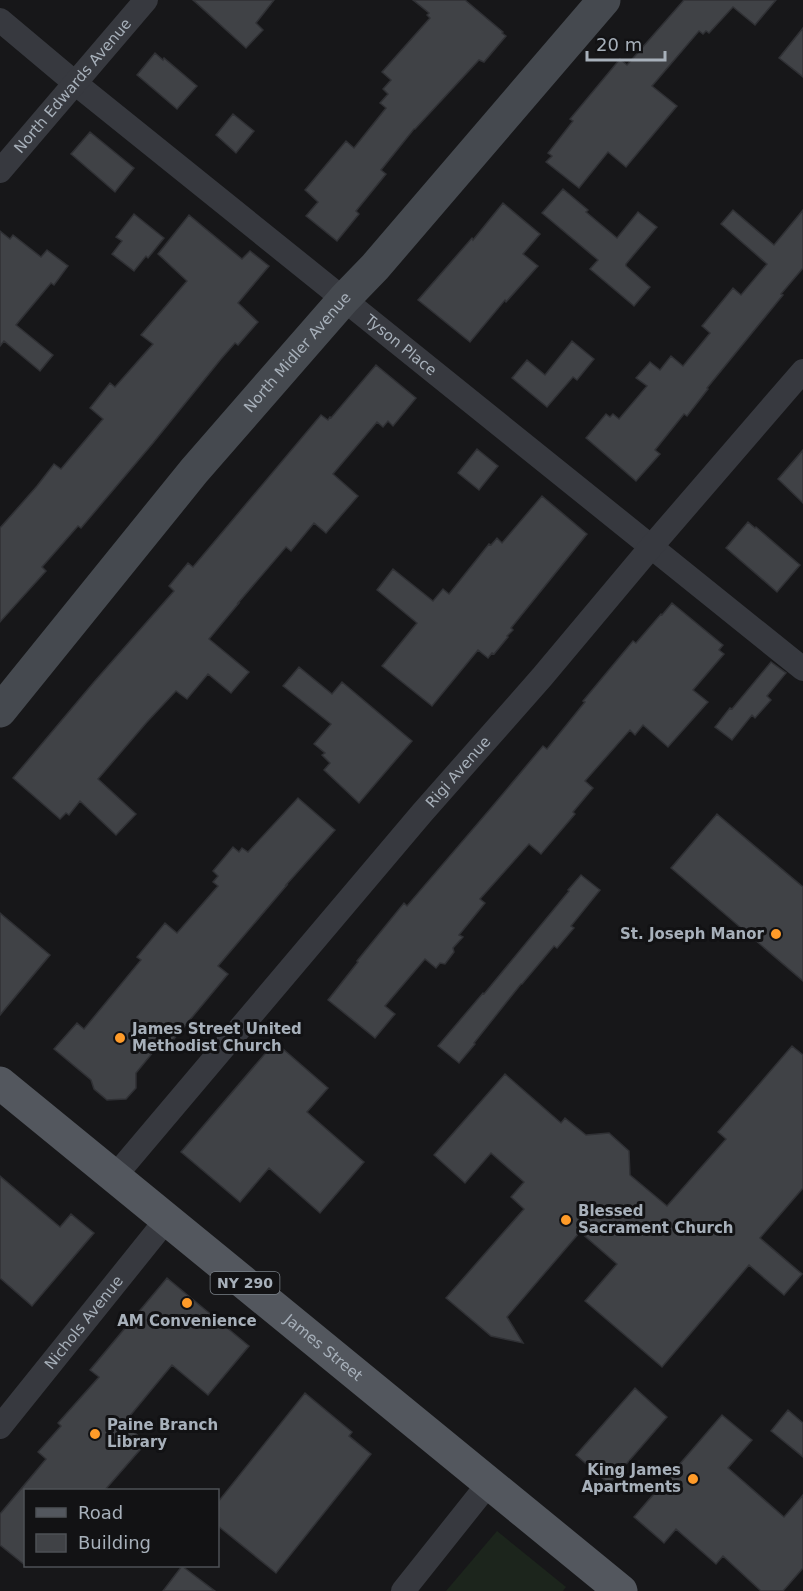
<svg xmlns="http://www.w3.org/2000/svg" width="803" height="1591" viewBox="0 0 803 1591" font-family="'DejaVu Sans',sans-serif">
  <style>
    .green { fill: #1c251c }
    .building { fill: #404246; stroke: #303135; stroke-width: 1.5 }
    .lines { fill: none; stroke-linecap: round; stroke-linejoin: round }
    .street { stroke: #37393f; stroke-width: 24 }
    .secondary { stroke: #45494f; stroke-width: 33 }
    .primary { stroke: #53575e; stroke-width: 33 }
    .poi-dot { fill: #ff9b29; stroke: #121214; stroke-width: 2 }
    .labels { text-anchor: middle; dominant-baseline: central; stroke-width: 6; stroke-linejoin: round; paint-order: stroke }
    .shield { fill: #121214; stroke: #7a8188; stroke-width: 1.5 }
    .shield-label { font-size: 14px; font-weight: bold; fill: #a7b0ba }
    .street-label { font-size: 15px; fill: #a7b0ba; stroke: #121214 }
    .poi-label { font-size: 15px; font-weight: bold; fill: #a7b0ba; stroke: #121214; text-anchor: start }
  </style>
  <rect width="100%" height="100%" fill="#171719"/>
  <path class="green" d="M497 1531 566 1587 563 1591H446Z"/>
  <path class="building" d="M193 0H274L256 23 263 30 246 48Z
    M413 0H465L503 32 502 33 506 36 484 62 479 60 415 129H414L381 170 386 174 356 211 359 214 337 241 306 216 318 202 305 190 346 141 354 148 386 108 380 103 388 94 383 89 391 80 382 72 430 18 427 15 429 13Z
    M684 0H776L755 25 733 7 709 33 706 31 703 34 699 31 652 86 677 106 626 167 608 152 579 188 546 162 552 156 548 153 573 121 570 119 620 59 627 65Z
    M803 28V77L779 58Z
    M155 53 163 60 164 58 197 86 177 109 137 75Z
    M233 114 254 131 236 153 216 135Z
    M90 132 134 168 115 192 71 154Z
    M563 189 588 210 586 212 617 238 638 212 657 227 626 264V266L650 287 634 306 590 269 598 260 542 213Z
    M503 203 540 234 523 254 538 266 506 302 505 300 470 342 418 300 472 238 473 240Z
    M733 210 774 245 803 210V268L781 294 783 295 707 388 708 389 687 416 684 414 655 450 660 454 636 481 586 438 606 414 610 417 613 414 619 419 647 386 636 378 650 362 660 370 671 356 683 366 710 333 702 326 733 288 741 295 767 264 721 224Z
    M134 214 164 238 148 258 146 256 134 271 112 254 122 241 116 237Z
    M189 215 242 259 250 251 269 266 238 303 258 322 238 345 235 343 221 359 153 443 81 528 78 526 42 567 46 571 0 622V528L37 486 54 464 61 469 103 419 90 408 110 383 115 387 153 344 141 335 187 281 158 254Z
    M0 231 10 239 13 235 41 257 47 250 68 266 54 285 51 283 16 325 53 355 40 371 4 341 0 346Z
    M572 341 594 359 577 380 573 377 547 407 512 378 527 360 545 375Z
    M376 365 416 398 393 426 388 421 383 427 377 422 333 474 358 496 326 533 314 523 291 551 286 547 238 603H239L209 639 249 672 231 693 208 674 187 699 176 691 147 722 98 779 136 814 116 835 80 801 69 815 66 813 60 819 13 778 94 682 174 591 169 586 188 563 193 567 321 415 328 420 330 417 331 418Z
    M477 449 498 466 479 490 458 473Z
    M803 450V503L778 479Z
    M542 496 587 534 511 628 513 630 507 636 508 637 494 654 492 653 488 658 478 650 432 706 382 666 417 623 377 590 393 569 433 601 443 589 449 594 489 544 491 545 497 538 502 543Z
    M748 522 755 528 756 527 800 565 777 592 726 548Z
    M672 603 723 645 719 650 724 654 693 690 708 702 668 747 643 725 635 735 630 730 585 781 593 788 573 812 575 814 541 854 529 844 480 899 485 903 459 935 463 937 453 948 454 952 445 964 440 963 436 968 425 959 385 1006 395 1014 375 1038 328 1000 358 962 357 961 404 903 407 906 491 808 543 746 547 749 585 702 583 701 633 641 636 643 661 614 662 615Z
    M771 662 786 673 767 696 771 700 755 718 752 715 732 740 715 727 730 708 732 709Z
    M299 667 332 694 342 682 412 741 359 803 324 770 330 763 322 755 325 753 314 744 331 724 283 686Z
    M298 798 335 830 286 885H287L218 966 228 974 164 1051 158 1046 136 1073V1088L126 1099 107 1100 94 1089 91 1080 54 1049 77 1023 84 1029 141 960 137 957 165 923 177 933 218 886 213 882 218 876 213 871 233 847 239 852 242 848 248 852Z
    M717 814 803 887V981L671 868Z
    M581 875 600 890 571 926 574 928 557 948 554 946 522 984H521L474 1043 475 1044 459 1063 438 1046 483 993 484 994 569 891 568 890Z
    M0 913 50 955 0 1015Z
    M275 1042 328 1088 307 1112 364 1162 320 1213 269 1168 240 1202 181 1152Z
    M792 1046 803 1055V1188L760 1238 802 1274 784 1295 749 1265 662 1367 585 1301 617 1264 580 1232 507 1317 523 1343 491 1336 446 1298 524 1209 511 1197 524 1182 491 1153 465 1183 434 1155 505 1074 561 1123 565 1118 586 1135 609 1133 629 1151 630 1175 667 1206 726 1139 718 1132Z
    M0 1176 60 1227 71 1214 94 1233 32 1306 0 1278Z
    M167 1278 249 1346 208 1395 172 1365 124 1423 146 1443 104 1491H26V1566L0 1545V1514L46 1459 38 1452 61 1426 58 1423 99 1377 90 1370Z
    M635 1388 667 1417 609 1484 576 1455Z
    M305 1393 352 1432 349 1436 371 1454 276 1573 218 1526V1502Z
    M788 1410 803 1423V1457L771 1431Z
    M722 1415 752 1440 728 1468 784 1517 803 1495V1568L783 1591H761L723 1556 716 1564 676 1529 664 1543 634 1517Z
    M182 1566 215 1591H163Z"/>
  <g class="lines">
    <g class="street">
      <path id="s1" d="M0 20 75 83 803 669"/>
      <path id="s2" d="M0 171 146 0"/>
      <path id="s3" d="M115 1176 422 813 542 677 651 547 803 371"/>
      <path id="s4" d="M0 1427 167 1219"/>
      <path d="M403 1591 489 1483"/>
    </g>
    <path class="secondary" id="s5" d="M0 711 194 471 344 299 375 267 604 0"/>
    <path class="primary" id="s6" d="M0 1083 621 1591"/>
  </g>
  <g class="poi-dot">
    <circle cx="776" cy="934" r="6"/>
    <circle cx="120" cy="1038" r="6"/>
    <circle cx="566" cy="1220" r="6"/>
    <circle cx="187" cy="1303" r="6"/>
    <circle cx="95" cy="1434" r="6"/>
    <circle cx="693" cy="1479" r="6"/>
  </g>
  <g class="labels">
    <rect class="shield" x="210.5" y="1272" width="69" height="22" rx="4.5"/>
    <g class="shield-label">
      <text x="245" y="1283">NY 290</text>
    </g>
    <g class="street-label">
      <text stroke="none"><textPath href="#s2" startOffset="112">North Edwards Avenue</textPath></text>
      <text stroke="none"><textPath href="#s1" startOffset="516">Tyson Place</textPath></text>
      <text stroke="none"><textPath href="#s5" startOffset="466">North Midler Avenue</textPath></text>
      <text stroke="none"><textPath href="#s3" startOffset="530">Rigi Avenue</textPath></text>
      <text stroke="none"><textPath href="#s4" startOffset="134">Nichols Avenue</textPath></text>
      <text stroke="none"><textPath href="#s6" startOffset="418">James Street</textPath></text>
    </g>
    <g class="poi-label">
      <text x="764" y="934" text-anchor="end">St. Joseph Manor</text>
      <text x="132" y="1029">James Street United<tspan x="132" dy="17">Methodist Church</tspan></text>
      <text x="578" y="1211">Blessed<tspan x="578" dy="17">Sacrament Church</tspan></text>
      <text x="187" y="1321" text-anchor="middle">AM Convenience</text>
      <text x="107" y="1425">Paine Branch<tspan x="107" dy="17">Library</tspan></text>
      <text x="681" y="1470" text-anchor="end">King James<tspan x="681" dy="17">Apartments</tspan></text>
    </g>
  </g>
  <rect x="24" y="1489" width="195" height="78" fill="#121214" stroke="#4e5156" stroke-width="1.5"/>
  <rect x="36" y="1508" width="30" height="9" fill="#53575e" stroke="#4e5156" stroke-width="1.5"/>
  <text x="78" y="1519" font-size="18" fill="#a7b0ba">Road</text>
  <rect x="36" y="1534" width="30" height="18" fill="#404246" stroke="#4e5156" stroke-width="1.5"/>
  <text x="78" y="1549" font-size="18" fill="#a7b0ba">Building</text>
  <path d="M587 51v9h78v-9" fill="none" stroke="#a7b0ba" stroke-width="3"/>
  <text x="596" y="51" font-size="18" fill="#a7b0ba" stroke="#121214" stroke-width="4.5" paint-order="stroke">20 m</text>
</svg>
